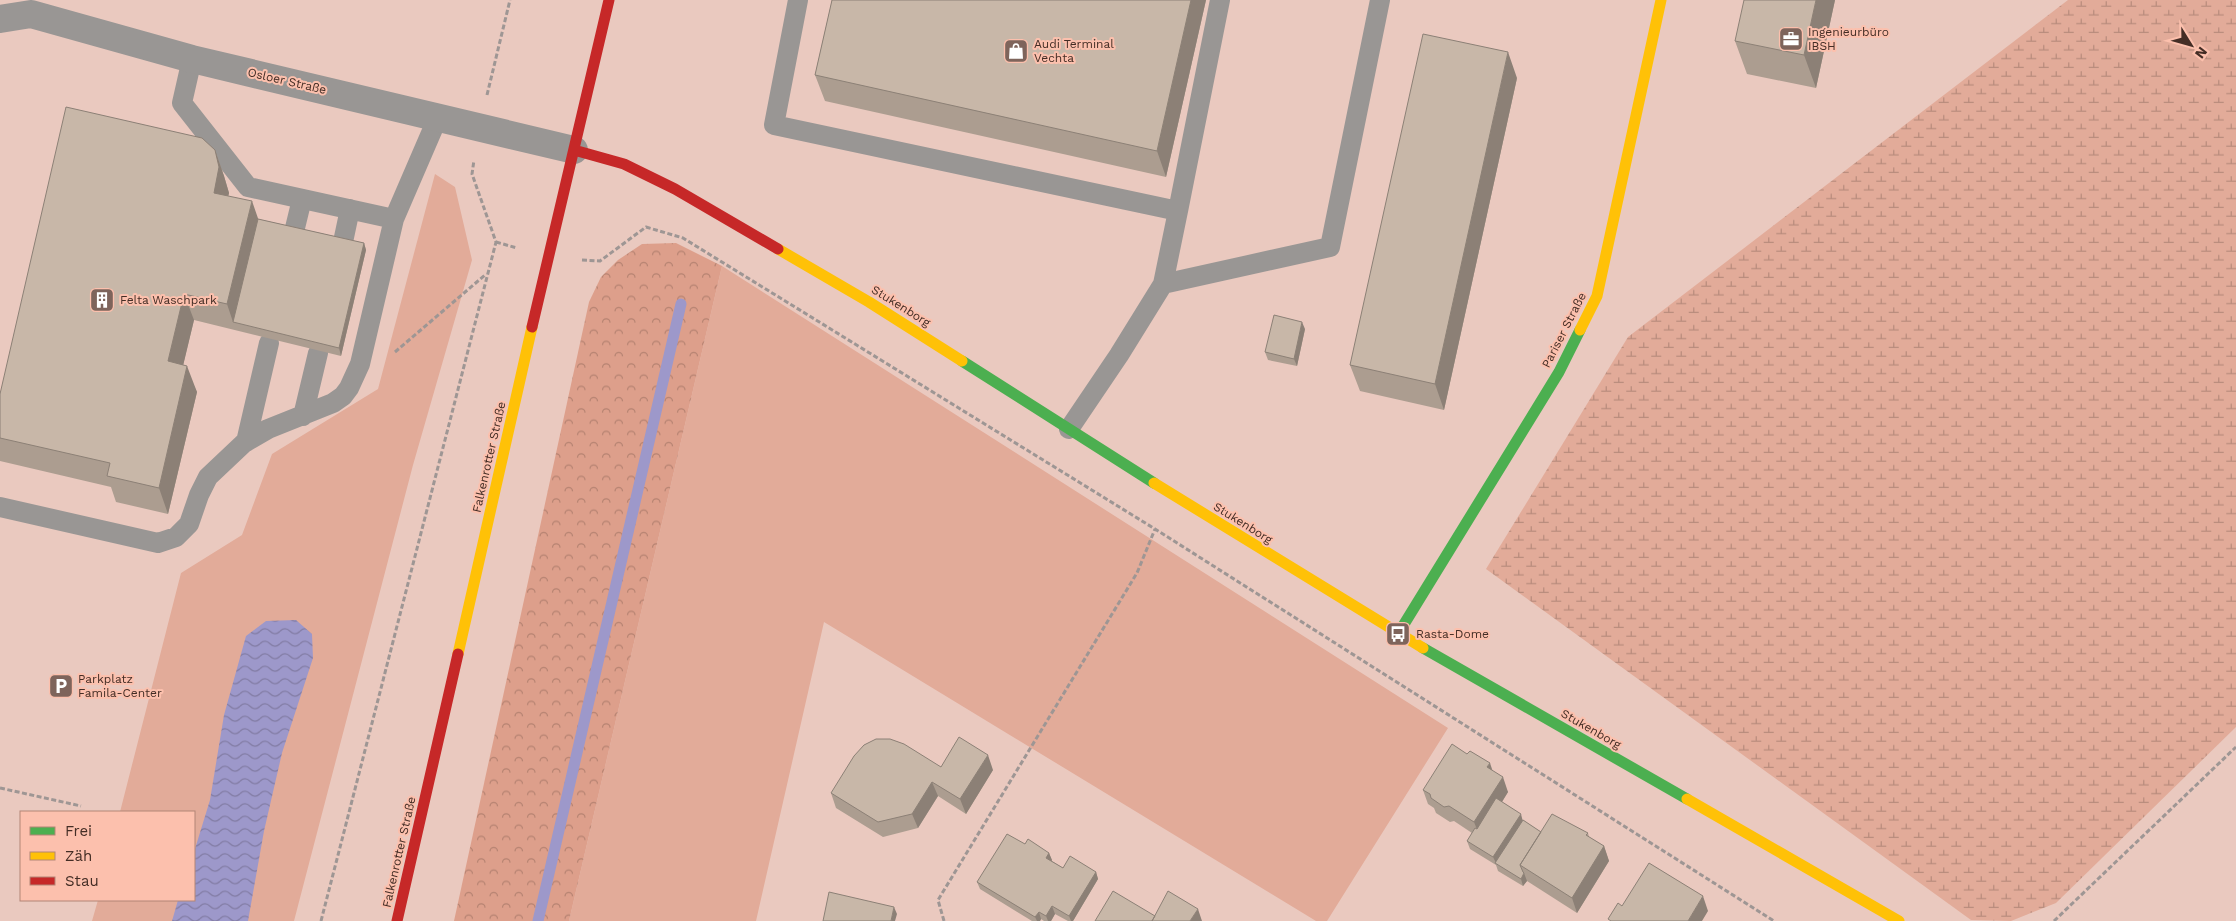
<svg xmlns="http://www.w3.org/2000/svg" width="2236" height="921" viewBox="0 0 2236 921" font-family="'Work Sans',sans-serif">
  <style>
    .green { fill: #e2ab99 }
    .forest { fill: url(#forest-crowns) }
    .wetland { fill: url(#wetland-marsh) }
    .water { fill: url(#water-waves) }
    .lines { fill: none; stroke-linecap: round; stroke-linejoin: round }
    .stream { stroke: #9d98ca; stroke-width: 11 }
    .path { stroke: #9e9694; stroke-width: 3; stroke-dasharray: 5 2.5; stroke-linecap: butt }
    .lane { stroke: #999694; stroke-width: 20 }
    .street { stroke: #999694; stroke-width: 28 }
    .fast { stroke: #4caf50; stroke-width: 11 }
    .slow { stroke: #ffc107; stroke-width: 11 }
    .jam { stroke: #c62828; stroke-width: 11 }
    .wall { fill: #ac9d90 }
    .shaded-wall { fill: #8c8076 }
    .building { fill: #c8b7a8; stroke: #8c8076 }
    .labels { text-anchor: middle; dominant-baseline: central; stroke-width: 4; stroke-linejoin: round; paint-order: stroke }
    .poi-label { font-size: 12px; fill: #442d25; stroke: #fcc0ad; text-anchor: start }
    .street-label { font-size: 12px; fill: #442d25; stroke: #fcc0ad }
  </style>
  <defs>
    <pattern id="forest-crowns" width="20" height="18" patternUnits="userSpaceOnUse" patternTransform="scale(1.25)"><rect width="20" height="18" fill="#dd9f8b"/><path d="M2 6a3 3 0 1 1 6 0M12 15a3 3 0 1 1 6 0" fill="none" stroke="#b58271"/></pattern>
    <pattern id="wetland-marsh" width="20" height="14" patternUnits="userSpaceOnUse" patternTransform="scale(1.25)"><rect width="20" height="14" fill="#e2ab99"/><path d="M1 5h8M5 5V1M11 12h8M15 12V8" fill="none" stroke="#b98c7d"/></pattern>
    <pattern id="water-waves" width="16" height="10" patternUnits="userSpaceOnUse" patternTransform="scale(1.25)"><rect width="16" height="10" fill="#9d98ca"/><path d="M0 5q4-4 8 0t8 0" fill="none" stroke="#827ca4"/></pattern>
  </defs>
  <rect width="100%" height="100%" fill="#eac9bf"/>
  <path class="green" d="M435 174 455 187 472 260 413 465 294 921H92L98 900H194V812H120L181 573 242 535 272 454 378 389Z
    M722 266 1448 728 1327 921H1316L824 622 756 921H569Z"/>
  <path class="forest" d="M676 243 722 266 569 921H454L589 302 601 277 618 260 642 244Z"/>
  <path class="wetland" d="M2068 0H2236V727L2056 903 2011 921 1971 920 1486 569 1628 337Z"/>
  <path class="water" d="M296 620 312 634 313 658 282 753 264 831 248 921H172L178 900H194V852L210 800 224 715 246 636 266 621Z"/>
  <g class="lines">
    <path class="stream" d="M538 921 681 304"/>
    <path class="path" d="M487 95 510 0
      M496 242 517 248
      M582 260 600 261 646 227 683 238 1155 529 1774 921
      M395 352 485 275
      M0 788 81 806
      M321 921 496 242 472 174 474 160
      M944 921 938 900 1137 573 1155 529
      M2054 921 2236 747"/>
    <path class="lane" d="M798 0 774 125 1178 211 1163 284
      M192 59 182 103 248 187 394 219
      M1178 211 1220 0
      M294 232 302 199
      M343 242 350 209
      M303 416 318 353
      M1069 429 1119 355 1163 284 1330 247 1380 0
      M246 442 269 343
      M0 507 158 543 176 537 189 524 199 495 208 477 244 443 268 429 333 403 343 396 349 388 360 364 394 219 438 117"/>
    <path class="street" d="M0 19 31 14 192 59 574 150"/>
    <path class="fast" d="M962 361 1154 483
      M1398 634 1559 372 1580 330
      M1423 648 1687 799"/>
    <path class="slow" d="M778 249 869 302 962 361
      M1580 330 1597 296 1661 0
      M1154 483 1423 648
      M458 654 532 327
      M1687 799 1899 921"/>
    <path class="jam" d="M574 150 624 164 675 189 778 249
      M532 327 609 0
      M397 921 458 654"/>
  </g>
  <path class="wall" d="M832 0H1206L1166 177 825 101 815 75Z
    M1835 0 1816 88 1747 74 1735 41Z
    M1517 78 1444 410 1360 391 1350 365Z
    M215 150 224 176 229 193 228 196 258 219 364 243 366 250 341 356 194 320 183 365 197 392 168 514 116 502 111 487 0 461V394Z
    M1305 329 1297 366 1268 360 1265 352Z
    M941 767 993 770 966 814 938 796 918 828 883 837 836 808 831 793Z
    M1492 770 1508 792 1502 802 1523 820 1541 832 1588 833 1589 837 1604 846 1609 861 1577 913 1527 881 1523 886 1498 871 1496 865 1470 849 1467 841 1472 833 1454 821 1450 822 1436 813 1434 808 1428 804 1423 790Z
    M1025 844 1049 853 1052 861 1063 868 1096 872 1098 879 1073 921H1068L1055 914 1051 921H1044L1041 919 1040 921H1032L980 889 977 882Z"/>
  <path class="shaded-wall" d="M1191 0H1206L1166 177 1157 151Z
    M1816 0H1835L1816 88 1804 55Z
    M1508 52 1517 78 1444 410 1435 384Z
    M215 150 224 176 229 193 223 219 214 193Z
    M252 201 261 227 233 322 227 304Z
    M364 243 366 250 341 356 339 348Z
    M184 294 194 320 178 387 168 361Z
    M1302 322 1305 329 1297 366 1294 359Z
    M187 366 197 392 168 514 159 488Z
    M988 755 993 770 966 814 960 799Z
    M1490 763 1495 778 1487 767Z
    M1503 777 1508 792 1480 837 1474 822Z
    M932 782 938 796 918 828 912 814Z
    M1521 814 1523 822 1496 863 1493 857Z
    M1604 846 1609 861 1577 913 1572 898Z
    M1049 853 1052 860 1049 865 1046 858Z
    M1096 872 1098 879 1073 921H1071L1069 916Z
    M1524 873 1527 881 1523 886 1521 879Z
    M1703 896 1708 911 1702 921H1688Z
    M1052 906 1055 914 1051 921H1048L1046 916Z
    M894 907 897 914 895 921H891Z
    M1198 909 1202 921H1190Z
    M1039 912 1041 919 1040 921H1037L1035 917Z"/>
  <path class="building" d="M832 0H1191L1157 151 815 75Z
    M1744 0H1816L1804 55 1735 41Z
    M1423 34 1508 52 1435 384 1350 365Z
    M66 107 202 138 215 150 219 167 214 193 252 201 227 304 184 294 168 361 187 366 159 488 107 476 110 463 0 438V394Z
    M258 219 364 243 339 348 233 322Z
    M1274 315 1302 322 1294 359 1265 352Z
    M959 737 988 755 960 799 932 782 912 814 878 822 831 793 854 756 864 745 876 739H890L904 744 941 767Z
    M1452 744 1467 754 1470 751 1490 763 1487 767 1503 777 1474 822 1449 806 1444 807 1431 798 1430 794 1423 790Z
    M1496 798 1521 814 1493 857 1467 841 1475 828 1477 829Z
    M1552 814 1588 833 1586 835 1604 846 1572 898 1520 865Z
    M1523 820 1541 832 1520 865 1523 872 1524 873 1521 879 1495 863Z
    M1007 834 1025 844 1028 839 1049 853 1046 858 1063 868 1070 856 1096 872 1069 916 1052 906 1046 916 1039 912 1035 917 977 882Z
    M1649 863 1703 896 1688 921H1611L1608 919 1618 903 1622 906Z
    M1113 891 1155 916 1152 921H1095Z
    M1168 891 1198 909 1190 921H1152Z
    M829 892 894 907 891 921H823Z"/>
  <defs>
    <symbol id="office-square" viewBox="-11 -11 22 22"><rect x="-9" y="-9" width="18" height="18" rx="4" fill="#7e645b" stroke="#fcc0ad"/><path d="M-6-3h4V-5.5h4V-3h4V5H-6ZM-1-4.5V-3h2v-1.5ZM-6 0V1H6V0Z" fill="#fff"/></symbol>
    <symbol id="shop-square" viewBox="-11 -11 22 22"><rect x="-9" y="-9" width="18" height="18" rx="4" fill="#7e645b" stroke="#fcc0ad"/><path d="M-5-2.5h2.3a2.7 3.5 0 0 1 5.4 0H5L5.5 6h-11ZM-1.5-2.5h3a1.5 2.3 0 0 0-3 0Z" fill="#fff"/></symbol>
    <symbol id="building-square" viewBox="-11 -11 22 22"><rect x="-9" y="-9" width="18" height="18" rx="4" fill="#7e645b" stroke="#fcc0ad"/><path d="M-4-6H4V6H1V3H-1V6H-4ZM-2.5-4.3h1.7v1.8h-1.7ZM.8-4.3h1.7v1.8H.8ZM-2.5-1h1.7V.8h-1.7ZM.8-1h1.7V.8H.8Z" fill="#fff"/></symbol>
    <symbol id="bus-square" viewBox="-11 -11 22 22"><rect x="-9" y="-9" width="18" height="18" rx="4" fill="#7e645b" stroke="#fcc0ad"/><path d="M-5-6H5V4H4V6H2V4H-2V6H-4V4H-5ZM-3.5-4V0h7V-4ZM-3.5 1.2v1.5H-2V1.2ZM2 1.2v1.5H3.5V1.2Z" fill="#fff"/></symbol>
    <symbol id="parking-square" viewBox="-11 -11 22 22"><rect x="-9" y="-9" width="18" height="18" rx="4" fill="#7e645b" stroke="#fcc0ad"/><path d="M-3.5-5.5H1a3.5 3.5 0 0 1 0 7H-1V5.5H-3.5ZM-1-3.4V-.6H.8a1.4 1.4 0 0 0 0-2.8Z" fill="#fff"/></symbol>
  </defs>
  <g fill-rule="evenodd">
    <use href="#office-square" x="1777" y="25" width="28" height="28"/>
    <use href="#shop-square" x="1002" y="37" width="28" height="28"/>
    <use href="#building-square" x="88" y="286" width="28" height="28"/>
    <use href="#bus-square" x="1384" y="620" width="28" height="28"/>
    <use href="#parking-square" x="47" y="672" width="28" height="28"/>
  </g>
  <g class="labels">
    <g class="poi-label">
      <text x="1808" y="32">Ingenieurbüro<tspan x="1808" dy="14">IBSH</tspan></text>
      <text x="1034" y="44">Audi Terminal<tspan x="1034" dy="14">Vechta</tspan></text>
      <text x="120" y="300">Felta Waschpark</text>
      <text x="1416" y="634">Rasta-Dome</text>
      <text x="78" y="679">Parkplatz<tspan x="78" dy="14">Famila-Center</tspan></text>
    </g>
    <g class="street-label">
      <text transform="translate(287 81) rotate(13)">Osloer Straße</text>
      <text transform="translate(901 306) rotate(32)">Stukenborg</text>
      <text transform="translate(1564 330) rotate(-63)">Pariser Straße</text>
      <text transform="translate(489 457) rotate(-77)">Falkenrotter Straße</text>
      <text transform="translate(1243 523) rotate(32)">Stukenborg</text>
      <text transform="translate(1591 729) rotate(30)">Stukenborg</text>
      <text transform="translate(399 852) rotate(-77)">Falkenrotter Straße</text>
    </g>
  </g>
  <rect x="20" y="811" width="175" height="90" fill="#fcc0ad" stroke="#b28577"/>
  <rect x="30" y="827" width="25" height="8" fill="#4caf50" stroke="#b28577"/>
  <text x="65" y="836" font-size="15" fill="#442d25">Frei</text>
  <rect x="30" y="852" width="25" height="8" fill="#ffc107" stroke="#b28577"/>
  <text x="65" y="861" font-size="15" fill="#442d25">Zäh</text>
  <rect x="30" y="877" width="25" height="8" fill="#c62828" stroke="#b28577"/>
  <text x="65" y="886" font-size="15" fill="#442d25">Stau</text>
  <g transform="translate(2191 45) rotate(127)" stroke="#fcc0ad" stroke-width="4" paint-order="stroke">
  <path d="M0-4L9 19L0 12L-9 19Z" fill="#442d25"/>
  <text y="-8" font-size="14" font-weight="bold" text-anchor="middle" fill="#442d25">N</text>
  </g>
</svg>
